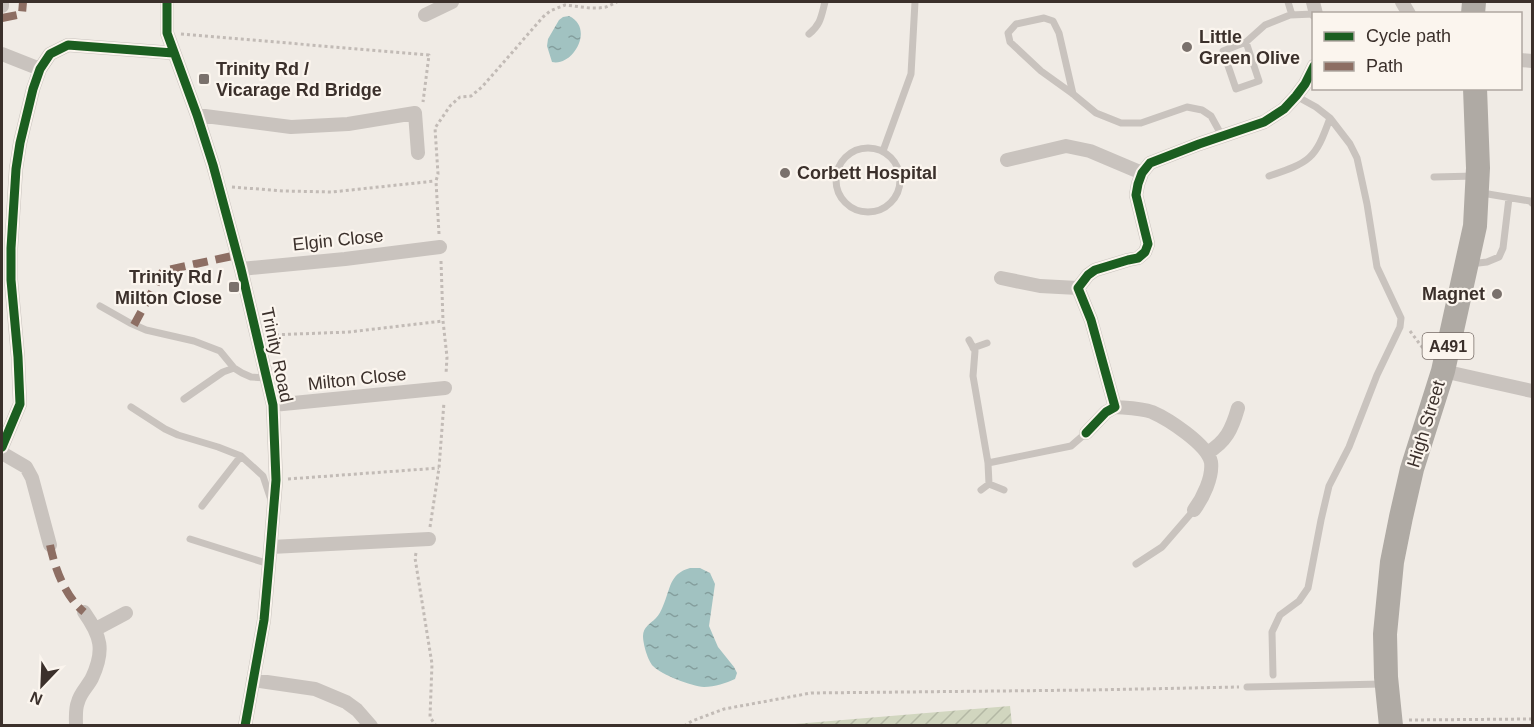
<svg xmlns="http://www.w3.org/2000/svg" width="1534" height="727" viewBox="0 0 1534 727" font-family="Arial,sans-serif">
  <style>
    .garden { fill: url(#garden-furrows) }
    .water { fill: url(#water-ripples) }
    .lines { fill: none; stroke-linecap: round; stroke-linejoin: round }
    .path { stroke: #c2bbb6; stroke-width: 3; stroke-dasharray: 3 3; stroke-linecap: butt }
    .lane { stroke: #c9c3be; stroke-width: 7 }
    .street { stroke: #c9c3be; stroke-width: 14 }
    .highway { stroke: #afaaa4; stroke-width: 24 }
    .quiet { stroke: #8d6e63; stroke-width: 8; stroke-dasharray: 15 8; stroke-linecap: butt }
    .cycleway-casing { stroke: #fbf5ee; stroke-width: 13 }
    .cycleway { stroke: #1b5e20; stroke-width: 9 }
    .poi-dot { fill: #7a716c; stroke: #fbf5ee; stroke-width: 2 }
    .labels { text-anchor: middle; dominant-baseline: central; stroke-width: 4.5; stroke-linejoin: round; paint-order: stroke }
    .shield { fill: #fbf5ee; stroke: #756b66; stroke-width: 1.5 }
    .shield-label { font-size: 16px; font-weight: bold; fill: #3b302b }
    .poi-label { font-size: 18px; font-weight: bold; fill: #3b302b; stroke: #fbf5ee; text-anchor: start }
    .street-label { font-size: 18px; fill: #3b302b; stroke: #fbf5ee }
  </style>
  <defs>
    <pattern id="garden-furrows" width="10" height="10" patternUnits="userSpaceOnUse" patternTransform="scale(1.5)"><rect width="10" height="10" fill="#d1d6bf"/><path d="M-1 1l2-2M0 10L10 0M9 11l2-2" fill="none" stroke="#b4b8a4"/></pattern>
    <pattern id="water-ripples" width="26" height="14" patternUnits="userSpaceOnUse" patternTransform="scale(1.5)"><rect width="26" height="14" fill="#a1c2c1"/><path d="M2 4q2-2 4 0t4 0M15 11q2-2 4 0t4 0" fill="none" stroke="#849e9d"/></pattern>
  </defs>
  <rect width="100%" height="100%" fill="#f0ebe5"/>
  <path class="garden" d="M1010 706 1012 725H783Z"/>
  <path class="water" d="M569 16C595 28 573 67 552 62L547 46 548 39 559 20 563 17Z
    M690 568H700L710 573 715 584 709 626 718 647 734 667 737 673 735 679C726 683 715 687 704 687 691 686 662 675 653 666 648 661 643 644 643 636 643 627 650 624 656 618 659 615 661 611 663 606 671 588 669 574 690 568Z"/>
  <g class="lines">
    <path class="path" d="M181 34 429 55 423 102
      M232 187 284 191 332 192 435 181
      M439 234 436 181 438 174 435 128 450 106 460 97 471 96 482 87 543 17 550 11 565 5 590 8H599L606 7 617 2
      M441 261 443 321 447 357 446 374
      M1410 331 1428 355
      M270 335 349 332 443 321
      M288 479 439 468
      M430 527 439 468 444 402
      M416 553 415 558 432 664 430 717 436 726
      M1409 720 1532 719
      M684 726 692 721 724 709 811 693 1092 690 1239 687"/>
    <path class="lane" d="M1288 2 1292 15
      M809 34C821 24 821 17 825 2
      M1246 42 1259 81 1236 89 1223 51 1246 42 1265 25 1290 15 1314 14
      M1073 94 1059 33 1053 21 1044 18 1016 24 1008 33 1010 42 1041 71 1073 94 1096 113 1121 123H1141L1187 107 1202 110 1211 116 1222 136
      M836 180a32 32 0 1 1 64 0a32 32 0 1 1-64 0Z
      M883 151 911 74 915 2
      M1269 176C1310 162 1315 160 1330 118L1316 107 1296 96
      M1434 177 1475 176
      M1482 193 1530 201 1532 203
      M1470 264 1487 262 1499 257 1503 248 1509 198
      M100 306 130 323 146 330 194 341 220 351 234 368 242 373 251 377 266 378
      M969 340 975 351 973 376 988 463 989 484
      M973 348 987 343
      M184 399 223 372 234 368
      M131 407 165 429 178 435 218 447 241 456 263 476 271 500
      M988 463 1071 446 1086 433
      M981 490 989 484 1004 490
      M202 506 241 456
      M190 539 269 564
      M1136 564 1162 547 1194 510
      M1273 675 1272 632 1280 615 1299 601 1308 588 1321 520 1329 486 1349 447 1377 375 1400 327 1401 318 1377 267 1367 204 1357 158 1350 144 1330 118
      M1247 687 1382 684"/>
    <path class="street" d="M167 2V33L197 115 213 165 241 269 273 405 276 480 269 564 264 620 245 726
      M1313 2 1316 14
      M1402 2 1409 14
      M2 6V3
      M425 15 452 2
      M2 54 40 69
      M1520 60 1532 61
      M197 115 291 127 348 124 415 113 418 153
      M1007 160 1066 146 1090 151 1142 173
      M241 269 345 259 440 247
      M1001 278 1040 286 1078 288
      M1443 371 1532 391
      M273 405 445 388
      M1115 407C1127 408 1141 408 1152 412 1168 419 1207 444 1211 462 1213 477 1203 498 1194 510
      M1086 433 1106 412 1115 407 1091 320 1078 288 1088 275 1095 270 1128 260 1138 258 1145 252 1148 244 1136 195 1138 184 1142 173 1150 163 1199 144 1264 122 1284 109 1296 96 1305 84 1314 66
      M2 447 20 404 18 357 11 280V248L16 169 20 143 33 89 40 69 50 54 68 45 173 53
      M2 453 26 467 32 478 50 545
      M1207 453C1226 442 1232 429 1238 408
      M271 547 429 539
      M96 629 126 613
      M253 680 315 689 346 702 357 710 371 726
      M76 726C76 718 75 709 78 702 80 693 88 686 92 678 105 650 101 636 84 612"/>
    <path class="highway" d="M1473 14 1474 2
      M1391 726 1386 677 1385 634 1392 562 1401 517 1412 469 1443 371 1475 226 1478 168 1475 88"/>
    <path class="quiet" d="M2 18 22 14 23 2
      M134 325 163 271 237 255
      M50 545C55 569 65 596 84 612"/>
    <defs>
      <path id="cycleway" d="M167 2V33L197 115 213 165 241 269 273 405 276 480 269 564 264 620 245 726
        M1086 433 1106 412 1115 407 1091 320 1078 288 1088 275 1095 270 1128 260 1138 258 1145 252 1148 244 1136 195 1138 184 1142 173 1150 163 1199 144 1264 122 1284 109 1296 96 1305 84 1314 66
        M2 447 20 404 18 357 11 280V248L16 169 20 143 33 89 40 69 50 54 68 45 173 53"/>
    </defs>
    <use href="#cycleway" class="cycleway-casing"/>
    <use href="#cycleway" class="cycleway"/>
  </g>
  <g class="poi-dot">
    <circle cx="1187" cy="47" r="6"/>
    <rect x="198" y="73" width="12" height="12" rx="3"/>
    <circle cx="785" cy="173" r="6"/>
    <rect x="228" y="281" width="12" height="12" rx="3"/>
    <circle cx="1497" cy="294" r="6"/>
  </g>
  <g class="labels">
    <rect class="shield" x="1422.5" y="333" width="51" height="26" rx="4.5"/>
    <g class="shield-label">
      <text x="1448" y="346">A491</text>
    </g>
    <g class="poi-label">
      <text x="1199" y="37">Little<tspan x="1199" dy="21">Green Olive</tspan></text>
      <text x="216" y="69">Trinity Rd /<tspan x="216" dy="21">Vicarage Rd Bridge</tspan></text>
      <text x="797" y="173">Corbett Hospital</text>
      <text x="222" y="277" text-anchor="end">Trinity Rd /<tspan x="222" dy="21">Milton Close</tspan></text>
      <text x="1485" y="294" text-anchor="end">Magnet</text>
    </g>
    <g class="street-label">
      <text transform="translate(338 240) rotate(-6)">Elgin Close</text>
      <text transform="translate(277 355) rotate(78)">Trinity Road</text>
      <text transform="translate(357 379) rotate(-6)">Milton Close</text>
      <text transform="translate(1426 424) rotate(-73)">High Street</text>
    </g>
  </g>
  <rect width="1534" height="727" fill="none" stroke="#3b302b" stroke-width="6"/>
  <rect x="1312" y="12" width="210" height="78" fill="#fbf5ee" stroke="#aea6a0" stroke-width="1.5"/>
  <rect x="1324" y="32" width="30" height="9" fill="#1b5e20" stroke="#aea6a0" stroke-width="1.5"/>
  <text x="1366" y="42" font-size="18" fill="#3b302b">Cycle path</text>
  <rect x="1324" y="62" width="30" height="9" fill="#8d6e63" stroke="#aea6a0" stroke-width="1.5"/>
  <text x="1366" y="72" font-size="18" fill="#3b302b">Path</text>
  <g transform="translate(42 685) rotate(203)" stroke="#fbf5ee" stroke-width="4.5" paint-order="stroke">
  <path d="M0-4.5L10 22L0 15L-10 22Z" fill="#3b302b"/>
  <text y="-9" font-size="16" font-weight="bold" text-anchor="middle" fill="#3b302b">N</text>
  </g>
</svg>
